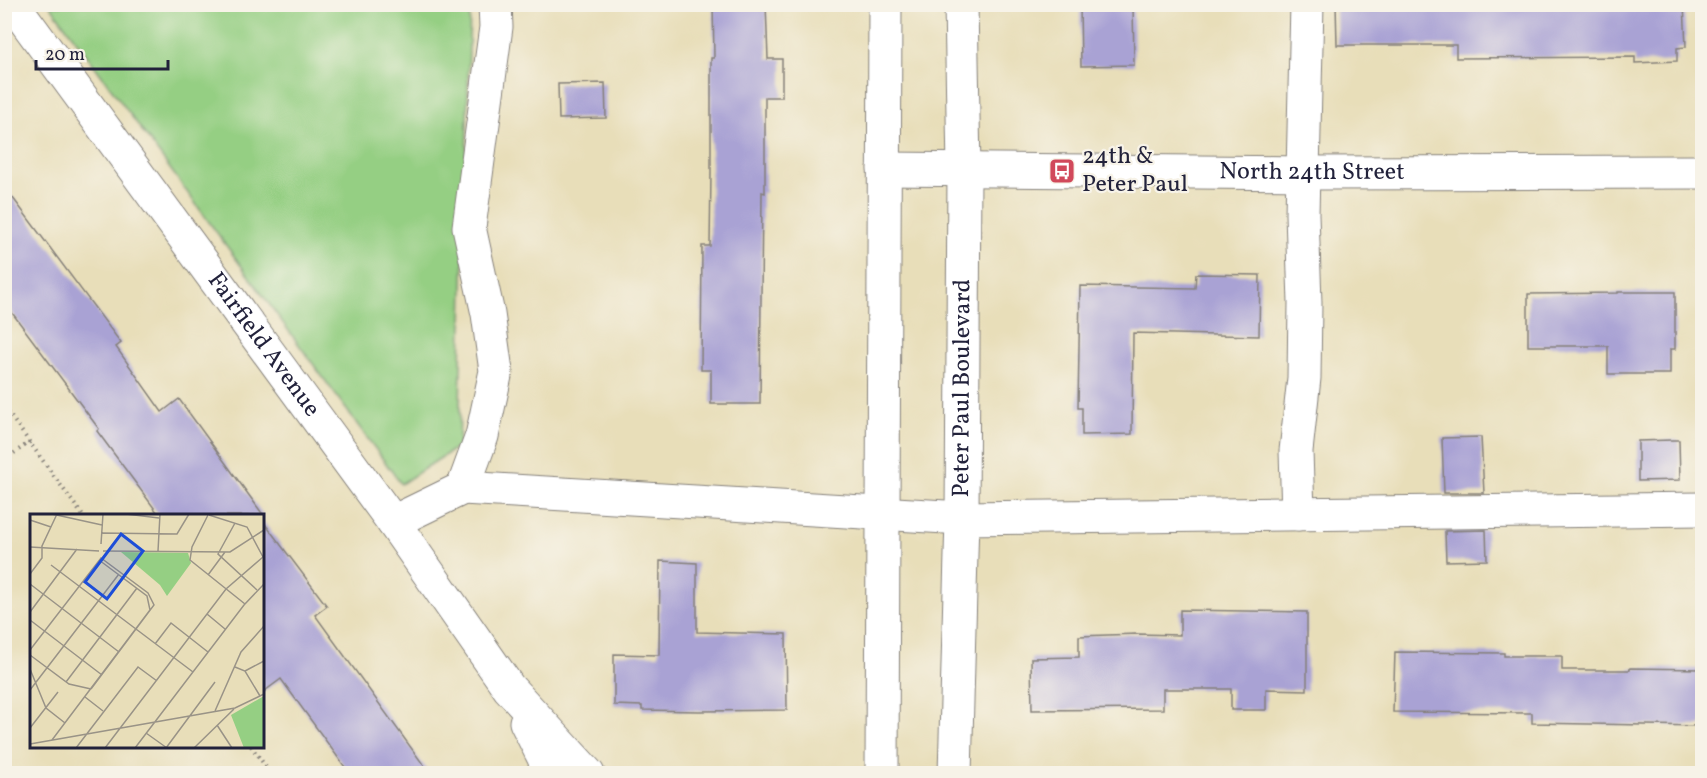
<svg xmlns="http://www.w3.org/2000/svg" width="1707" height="778" font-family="Vollkorn,serif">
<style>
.green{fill:#95cf83;stroke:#5c785f;stroke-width:1.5}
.building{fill:#a9a2d4}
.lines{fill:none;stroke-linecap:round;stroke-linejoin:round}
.minor-casing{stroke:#85807a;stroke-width:35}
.major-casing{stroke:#85807a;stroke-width:35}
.path{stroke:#85807a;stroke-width:4;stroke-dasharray:1.5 4.5;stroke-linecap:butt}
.minor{stroke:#fff;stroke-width:33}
.major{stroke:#fff;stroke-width:33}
.labels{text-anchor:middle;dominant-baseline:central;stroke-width:4.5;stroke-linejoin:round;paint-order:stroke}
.poi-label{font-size:24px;fill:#22223b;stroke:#f7f3e8;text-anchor:start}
.street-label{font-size:24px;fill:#22223b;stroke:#f7f3e8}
.inset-road{fill:none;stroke:#999387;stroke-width:1.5}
.view{fill:#1d4ed8;fill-opacity:0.15;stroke:#1d4ed8;stroke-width:3}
.inset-edge{fill:none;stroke:#22223b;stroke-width:3}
</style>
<rect width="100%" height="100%" fill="#f7f3e8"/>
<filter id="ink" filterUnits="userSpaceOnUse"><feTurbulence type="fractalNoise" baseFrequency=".0167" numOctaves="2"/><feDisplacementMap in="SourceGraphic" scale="12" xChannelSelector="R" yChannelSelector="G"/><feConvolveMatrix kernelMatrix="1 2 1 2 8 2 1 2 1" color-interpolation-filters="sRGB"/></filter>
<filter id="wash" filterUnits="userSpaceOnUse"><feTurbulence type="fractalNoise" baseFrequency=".008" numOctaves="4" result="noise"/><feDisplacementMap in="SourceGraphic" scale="24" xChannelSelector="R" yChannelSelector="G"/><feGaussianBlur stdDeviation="1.35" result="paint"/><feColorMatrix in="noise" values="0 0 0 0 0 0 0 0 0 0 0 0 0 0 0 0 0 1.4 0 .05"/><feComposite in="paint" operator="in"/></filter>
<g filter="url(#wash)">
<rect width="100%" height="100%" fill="#e8deb9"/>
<path class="green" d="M50 5H470L459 446 401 484Z"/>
<g id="blocks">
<path class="building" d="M713 4H766L768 59H782V97H765V193L762 192 760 404H711V370H701L702 246H710L711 172V58H714Z
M1080 4H1133L1134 65 1081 66Z
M1336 4H1684L1686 47 1677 48V61L1635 63V57L1456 58V45H1337Z
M605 83 606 118 559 119 558 84Z
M4 186 121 343 116 347 162 412 179 399 264 516H160L97 431 99 429 4 302Z
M1196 274 1260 275 1259 336 1133 333 1132 434 1082 435V408H1078L1080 286 1195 288Z
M1618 292H1675V349H1670V374H1608V346H1528V294L1618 293Z
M1481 437 1484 493H1444L1442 438Z
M1672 440H1679L1680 480 1638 481V441Z
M262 520 327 606 315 615 430 774H350L281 679 262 693Z
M1486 530 1487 560 1446 561 1445 531Z
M660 561 697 563V632L786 634 787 710 699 711 642 710V706L614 705V654L659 655Z
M1180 610 1307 612V690L1266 689V710H1231V689H1163V709L1032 710 1031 658 1079 657V636L1137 634 1180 635Z
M1395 652 1504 653V656H1562V670H1630V668L1702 669V726L1532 723V713L1393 712Z"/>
</g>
</g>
<g filter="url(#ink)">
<use href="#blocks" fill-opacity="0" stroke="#85807a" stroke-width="1.5"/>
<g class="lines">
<defs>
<g id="minor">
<path id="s1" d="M884 169 1304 173 1702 172"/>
<path d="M463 488 962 518 1702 509"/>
<path d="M1298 514 1296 451 1304 378 1305 303 1302 214 1307 4"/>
<path d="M393 522 463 488 482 436 496 371 488 314 469 227 496 27 495 4"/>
<path d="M882 774 885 4"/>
<path id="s2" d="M955 774 962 518 964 170 961 4"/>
</g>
<g id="major">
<path id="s3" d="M13 4 393 522 509 688 588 774"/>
<path d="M526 722 552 774"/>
</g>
</defs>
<use href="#minor" class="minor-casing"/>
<use href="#major" class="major-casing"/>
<path class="path" d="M4 407 83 516
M4 460 30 442
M251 746 271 774"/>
<use href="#minor" class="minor"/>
<use href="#major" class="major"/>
</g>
</g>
<defs>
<symbol id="bus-square" viewBox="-11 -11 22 22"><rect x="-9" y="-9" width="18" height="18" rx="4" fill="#d1495b" stroke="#f7f3e8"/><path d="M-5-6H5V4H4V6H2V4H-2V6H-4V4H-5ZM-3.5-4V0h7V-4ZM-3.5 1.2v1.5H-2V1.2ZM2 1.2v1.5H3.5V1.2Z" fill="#fff"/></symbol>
</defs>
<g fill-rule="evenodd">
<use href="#bus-square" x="1047" y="156" width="30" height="30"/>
</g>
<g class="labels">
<g class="poi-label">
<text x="1082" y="157">24th &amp;<tspan x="1082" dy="28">Peter Paul</tspan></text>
</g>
<g class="street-label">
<text stroke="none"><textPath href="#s1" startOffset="428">North 24th Street</textPath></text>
<text stroke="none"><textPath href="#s3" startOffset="423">Fairfield Avenue</textPath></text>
<text stroke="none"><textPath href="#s2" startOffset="386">Peter Paul Boulevard</textPath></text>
</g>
</g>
<g transform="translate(30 514)">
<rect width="234" height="234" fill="#e8deb9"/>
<path d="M91 38 158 39 161 49 137 82 130 71ZM234 182V234H214L201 201Z" fill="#95cf83"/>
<path class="inset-road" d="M22 0 72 11M96 0 129 4M178 1 162 33 160 46 215 90M179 1 217 13 233 43M0 6 21 13M205 9 188 40 227 76M71 19 147 20 159 0M71 30 73 0M0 33 69 37M73 37 200 38 234 16M128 37 130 0M21 51 163 158M0 60 12 44V32L27 0M178 61 195 38M0 70 89 138M0 98 47 35M177 100 195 115M0 106 72 161M125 130 141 109 178 138M0 136 71 44 118 79 124 91 61 175M0 141 39 170 61 175M205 153 215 157 230 182M0 155 16 194 35 209M215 157 234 147M36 168 107 74M0 176 89 60M55 183 73 197M185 197 211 138 234 112M187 211 202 234M0 214 28 178M116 219 137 234M22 226 120 96 117 82 69 46M0 230 205 194 234 180M46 234 108 153 127 167M75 234 196 75 233 43M105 234 214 91 234 70M136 234 185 168M164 234 204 195"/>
<path class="view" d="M91 20 113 37 77 85 55 68Z"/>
<rect width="234" height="234" class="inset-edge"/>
</g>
<rect width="1707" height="778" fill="none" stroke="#f7f3e8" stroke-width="24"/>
<path d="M36 60v9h132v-9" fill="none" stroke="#22223b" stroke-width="3"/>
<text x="45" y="60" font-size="18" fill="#22223b" stroke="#f7f3e8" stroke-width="4.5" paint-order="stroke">20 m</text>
</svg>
